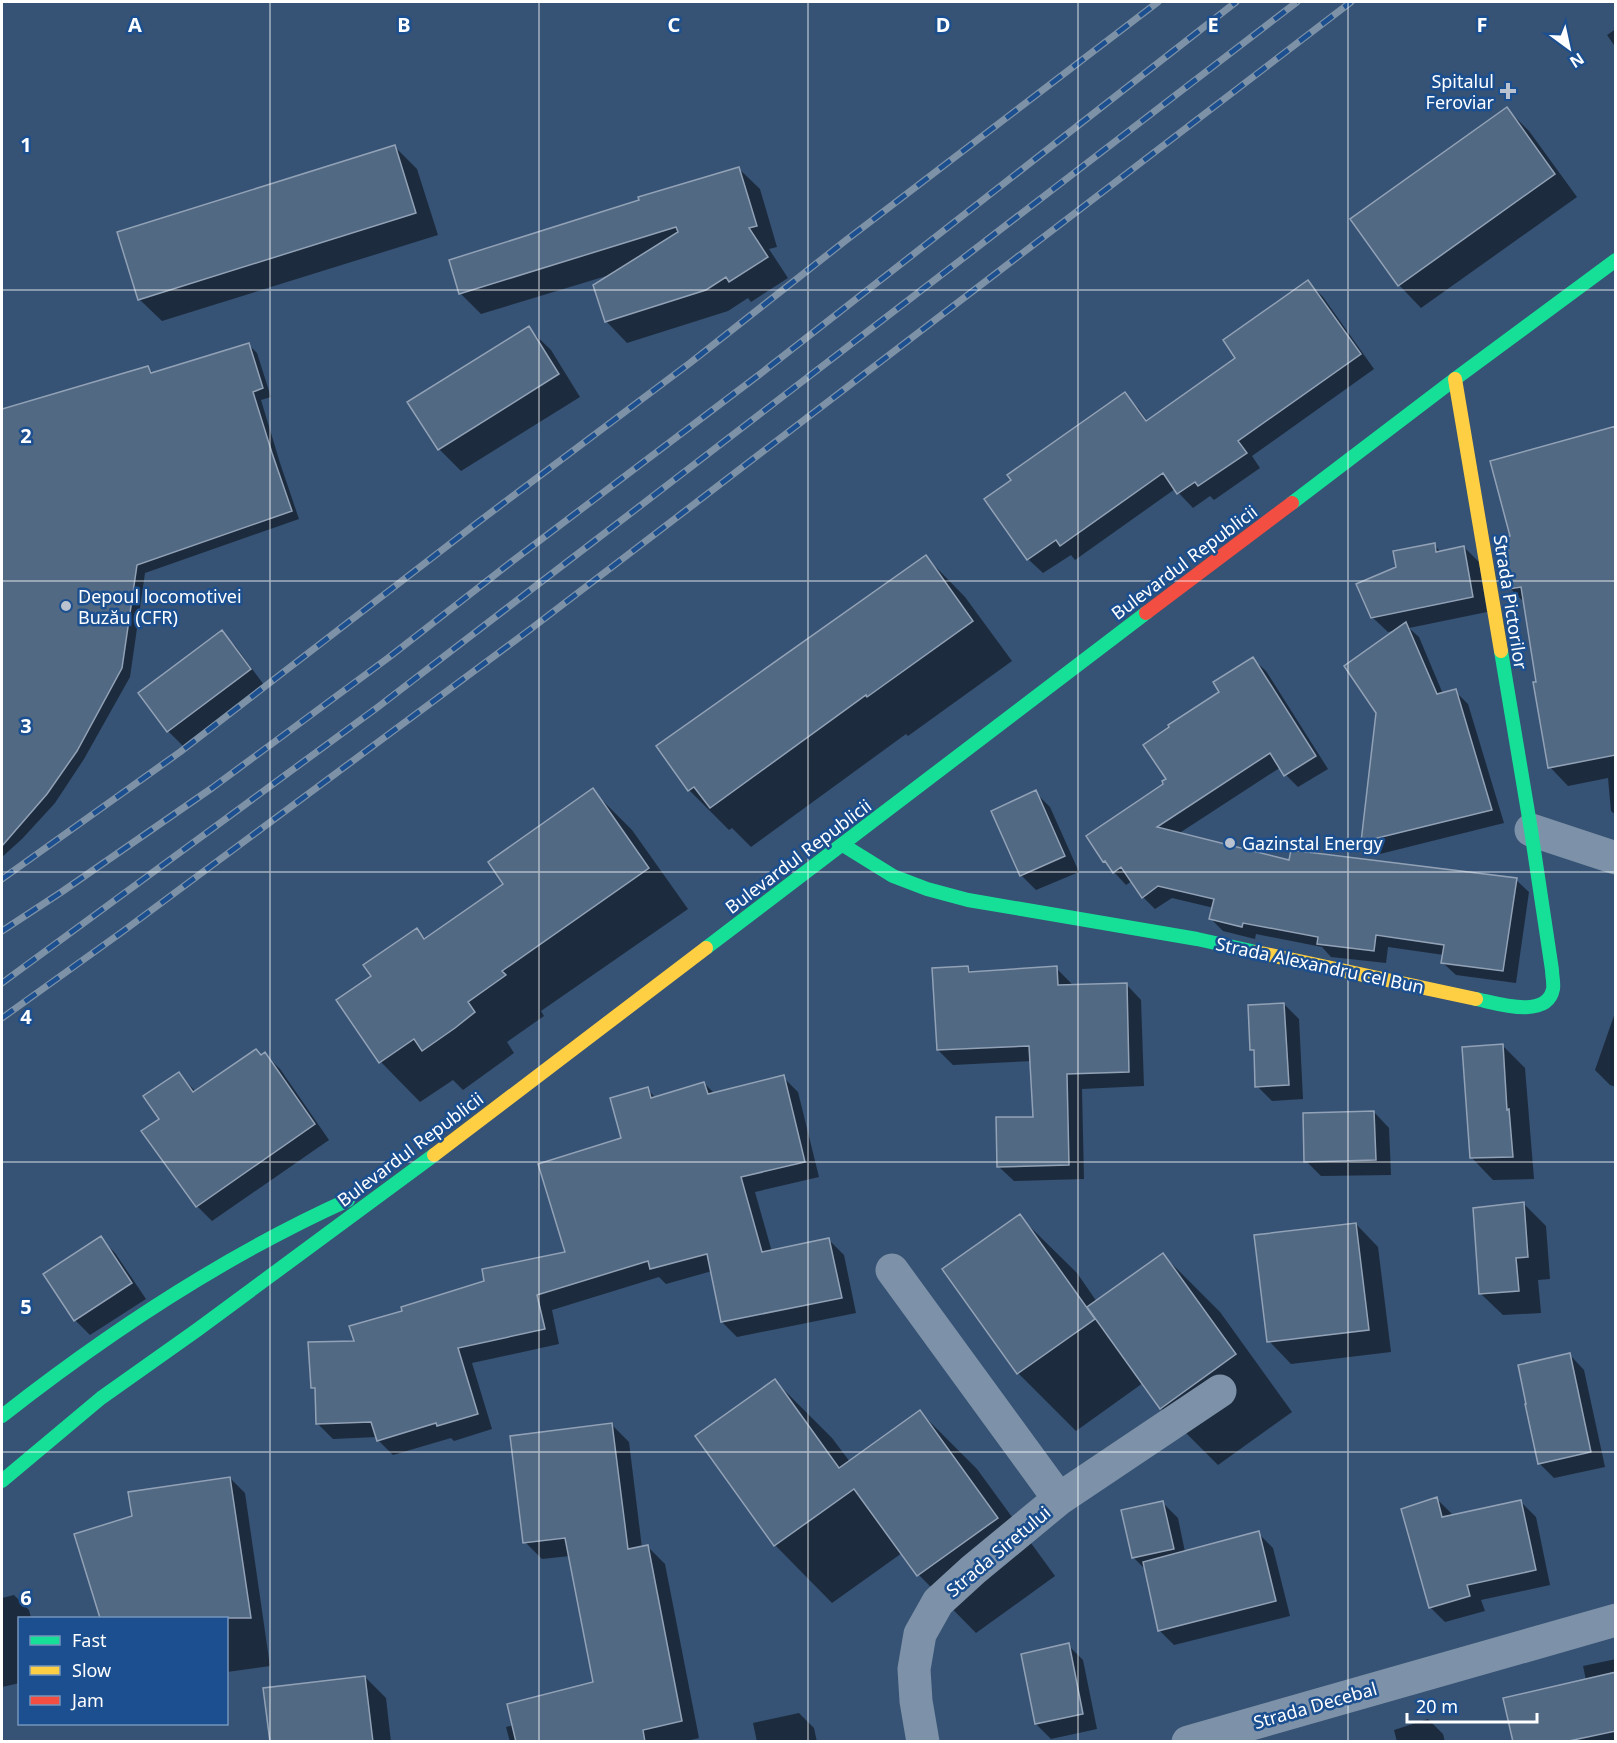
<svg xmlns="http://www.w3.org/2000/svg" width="1617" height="1743" font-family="'Noto Sans',sans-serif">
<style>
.shadow{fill:#0007}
.building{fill:#526984;stroke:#92a2b6;stroke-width:1.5}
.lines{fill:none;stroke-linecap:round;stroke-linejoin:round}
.street{stroke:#7d92a8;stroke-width:33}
.fast{stroke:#16e098;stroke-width:14}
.slow{stroke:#ffcf43;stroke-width:14}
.jam{stroke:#f24e42;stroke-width:14}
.rail-casing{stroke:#7e92a7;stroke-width:7}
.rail{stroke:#1b4f8f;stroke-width:4.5;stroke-dasharray:14;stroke-linecap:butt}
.grid{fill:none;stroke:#fff;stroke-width:1.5;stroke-opacity:0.55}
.poi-dot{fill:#b9c2ce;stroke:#1b4f8f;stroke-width:2}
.labels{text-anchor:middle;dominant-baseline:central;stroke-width:5;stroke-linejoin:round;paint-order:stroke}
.poi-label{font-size:18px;fill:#fff;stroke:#1b4f8f;text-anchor:start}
.street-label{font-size:18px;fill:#fff;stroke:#1b4f8f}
.grid-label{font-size:20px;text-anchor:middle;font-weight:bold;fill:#fff;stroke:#1b4f8f;stroke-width:5;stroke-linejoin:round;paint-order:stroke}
</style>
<rect width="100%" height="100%" fill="#365274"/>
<path class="shadow" d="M1616 29V48L1607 35Z
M1507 109 1529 131 1577 197 1421 308 1399 285 1352 219Z
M395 147 417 169 438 235 162 321 139 299Z
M738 168 760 189 777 247 769 249 788 278 751 302 748 298 728 311 627 343 606 321 613 274 481 314 460 293Z
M1308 282 1323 297 1374 369 1252 456 1260 468 1214 500 1210 496 1193 508 1175 489 1075 560 1071 555 1043 573 1028 559 1125 394 1139 409 1148 422 1237 359Z
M528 328 551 350 580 397 461 471 439 449Z
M249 345 257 353 271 397 261 400 280 463 299 519 145 573 130 677 84 759 55 803 22 839 2 857V411L148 367 154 374Z
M1616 427V815L1611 811 1608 778 1568 786 1550 767 1525 603 1511 589 1512 537Z
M1434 545 1441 552 1464 547 1479 562 1487 612 1409 628 1419 637 1443 694 1455 691 1468 704 1504 823 1376 855 1363 842 1377 713 1397 630 1388 632 1372 617 1398 568Z
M926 557 965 597 1012 661 908 736 906 734 751 847 732 828 729 830 689 790Z
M222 632 236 647 264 685 183 746 168 731Z
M1253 659 1266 671 1328 769 1298 787 1286 775 1281 767 1178 834 1290 862 1516 880 1529 892 1516 983 1456 975 1443 963 1444 955 1388 947 1386 963 1331 957 1322 947 1256 934 1255 939 1223 931 1211 919 1214 908 1172 898 1155 909 1143 897 1132 881 1126 885 1104 861 1165 784 1221 692Z
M592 790 632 830 688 909 541 1011 544 1016 507 1042 514 1053 463 1090 453 1080 420 1102 381 1062 338 1001 373 976 417 930 426 939 505 884Z
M1035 792 1050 807 1079 872 1036 890 1021 875Z
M968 968 974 974 1056 968 1071 983 1072 986 1126 984 1141 1000 1144 1086 1082 1089 1084 1179 1014 1181 998 1166 1035 1118 1032 1061 953 1065 938 1050Z
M1284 1004 1299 1019 1303 1099 1272 1101 1257 1086 1255 1053 1252 1050Z
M1616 1010V1087L1610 1085 1595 1070Z
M1502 1045 1525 1068 1534 1179 1493 1180 1471 1157Z
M265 1054 280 1069 329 1140 212 1221 197 1206 161 1119 179 1074 196 1092Z
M783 1077 798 1092 819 1177 755 1192 772 1252 829 1240 844 1255 856 1313 737 1337 722 1322 712 1271 666 1284 659 1277 552 1310 559 1344 472 1363 492 1429 454 1441 451 1438 393 1455 378 1440 377 1437 333 1439 318 1424 316 1391 313 1388 355 1342 404 1312 567 1253 647 1089 656 1098 704 1083 715 1094Z
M1374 1112 1389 1128 1391 1175 1321 1176 1306 1161Z
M1524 1204 1546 1226 1550 1279 1538 1280 1541 1313 1503 1315 1480 1293Z
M1019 1216 1077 1273 1097 1302 1163 1255 1220 1312 1292 1412 1218 1465 1161 1408 1143 1383 1076 1431 1018 1373 944 1270Z
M1356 1224 1378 1247 1391 1352 1291 1364 1269 1341Z
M100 1238 115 1253 146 1299 90 1335 75 1320Z
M1614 1289H1616V1338L1614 1337Z
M1569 1354 1584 1370 1605 1467 1554 1478 1539 1463Z
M775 1381 832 1438 850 1462 920 1412 977 1469 1055 1576 976 1633 919 1575 902 1553 832 1603 775 1545Z
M612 1425 629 1442 642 1548 648 1547 665 1564 699 1738 682 1742H510L506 1727 514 1725 595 1683 570 1556 542 1559 525 1542Z
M230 1478 245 1493 270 1666 227 1672 226 1618H102L76 1535 134 1517Z
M1436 1498 1451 1513 1452 1516 1521 1502 1536 1517 1550 1585 1481 1600 1485 1611 1445 1622 1430 1607Z
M1163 1503 1178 1518 1185 1552 1258 1533 1273 1548 1290 1616 1174 1645 1159 1630 1146 1570 1133 1557Z
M14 1595 29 1610 31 1618H20V1683L2 1687V1598Z
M1068 1645 1083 1660 1097 1729 1051 1739 1036 1724Z
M1616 1659V1742H1515L1586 1680 1583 1666Z
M365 1677 386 1698 391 1742H271Z
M799 1713 814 1728 817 1742H757L753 1723Z
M1428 1719 1443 1734 1445 1742H1397L1394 1730Z"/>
<path class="building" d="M1507 107 1555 174 1398 286 1350 219Z
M395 145 416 213 138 300 117 232Z
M739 167 757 226 749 228 768 257 729 282 726 277 706 290 605 322 593 285 678 232 676 227 459 294 449 260 639 200 638 197Z
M1308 280 1361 354 1238 441 1247 453 1198 486 1195 482 1177 494 1163 473 1060 546 1056 540 1027 560 984 499 1011 480 1007 475 1125 392 1146 421 1235 358 1223 340Z
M529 326 559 374 438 450 407 402Z
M249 343 263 388 253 392 272 453 292 511 137 565 122 668 77 751 47 794 2 846V409L148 366 151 373Z
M1616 426V755L1548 768 1533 682H1536L1521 587 1509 589 1501 538 1510 536 1490 461Z
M1435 543 1436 552 1464 546 1473 597 1371 618 1356 584 1396 567 1393 551Z
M926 555 973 621 867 697 866 695 710 808 694 787 688 791 656 746Z
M1406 622 1437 694 1456 689 1492 810 1361 842 1376 713 1344 666Z
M222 630 251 669 167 732 138 693Z
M1253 657 1316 756 1284 776 1270 753 1157 827 1289 860 1291 850 1517 878 1503 971 1441 963 1444 945 1376 935 1374 951 1317 944 1318 937 1243 923 1242 927 1209 919 1214 899 1158 886 1142 898 1121 867 1113 873 1105 861 1103 862 1086 836 1163 784 1162 781 1166 779 1143 745 1169 727 1168 725 1219 692 1213 682Z
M593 788 649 868 502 971 506 975 468 1002 475 1012 455 1028 422 1051 414 1039 379 1063 336 1000 371 976 363 965 417 928 424 939 503 884 488 862Z
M1036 790 1065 856 1020 876 991 811Z
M968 966 969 972 1057 966 1058 985 1127 983 1129 1072 1067 1074 1069 1165 997 1167 996 1117H1033L1029 1046 937 1050 932 968Z
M1284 1003 1289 1085 1255 1087 1254 1050H1250L1248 1005Z
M1503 1044 1507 1110 1509 1109 1513 1157 1470 1158 1462 1047Z
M256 1049 261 1055 265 1052 315 1124 196 1207 141 1131 159 1119 143 1096 179 1072 193 1092Z
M784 1075 805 1162 741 1177 762 1252 829 1238 842 1298 721 1322 707 1254 650 1269 648 1261 537 1295 545 1329 458 1348 478 1414 437 1426 436 1423 377 1441 371 1422 316 1424 315 1388H311L308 1342 354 1341 349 1326 402 1311 401 1307 484 1281 482 1269 565 1252 538 1164 621 1138 610 1098 648 1087 651 1098 704 1082 708 1094Z
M1374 1111 1376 1160 1304 1162 1303 1113Z
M1524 1202 1528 1257 1516 1258 1519 1291 1479 1294 1473 1208Z
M1020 1214 1095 1319 1017 1374 942 1269Z
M1356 1223 1369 1330 1267 1342 1254 1235Z
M101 1236 132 1283 74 1321 43 1274Z
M1163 1253 1236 1354 1160 1409 1087 1307Z
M1570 1353 1591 1452 1538 1464 1525 1404H1526L1518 1365Z
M775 1379 839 1468 920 1410 998 1518 917 1576 854 1489 774 1546 695 1436Z
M612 1423 628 1549 648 1545 682 1721 643 1730 645 1742H516L507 1704 593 1682 565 1538 523 1543 510 1436Z
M230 1477 251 1618H100L74 1534 132 1516 128 1492Z
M1437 1497 1442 1517 1521 1500 1536 1570 1467 1585 1470 1596 1429 1608 1401 1509Z
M1163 1501 1174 1549 1132 1558 1121 1510Z
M1259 1531 1276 1601 1158 1631 1143 1562Z
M1069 1643 1083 1714 1035 1724 1021 1654Z
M1616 1672V1731L1564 1742H1513L1503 1698Z
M365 1676 373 1742H270L263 1688Z"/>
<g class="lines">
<path class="street" d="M1531 830 1616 858
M892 1270 1059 1499
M923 1742 916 1701 914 1669 920 1634 938 1602 973 1570 1059 1499 1220 1391
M1188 1742 1616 1620"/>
<path class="fast" d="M1292 503 1455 379 1616 260
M843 845 893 876 927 889 968 900 1197 939 1256 952
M706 948 1146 613
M1476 999C1496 1003 1547 1020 1553 989 1554 983 1552 976 1552 970L1531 830 1501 651
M2 1416C109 1332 224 1256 348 1200
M2 1481 101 1398 197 1330 434 1155"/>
<path class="slow" d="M1455 379 1501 651
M1256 952 1476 999
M434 1155 706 948"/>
<path class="jam" d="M1146 613 1292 503"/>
<defs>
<path id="rail" d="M2 879 180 752 477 523 690 363 845 241 1158 2
M2 931 63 891 212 788 388 658 510 563 764 371 1236 2
M2 983 378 707 1297 2
M2 1018 122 932 532 628 1351 2"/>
</defs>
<use href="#rail" class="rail-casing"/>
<use href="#rail" class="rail"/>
</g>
<path class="grid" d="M270 2V1742M539 2V1742M808 2V1742M1078 2V1742M1348 2V1742M2 290H1616M2 581H1616M2 872H1616M2 1162H1616M2 1452H1616"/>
<g class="poi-dot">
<path d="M1505 82h6v6h6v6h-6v6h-6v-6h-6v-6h6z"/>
<circle cx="66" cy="606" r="6"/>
<circle cx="1230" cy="843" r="6"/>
</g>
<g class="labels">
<g class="poi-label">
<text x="1494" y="81" text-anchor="end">Spitalul<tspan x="1494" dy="21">Feroviar</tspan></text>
<text x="78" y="596">Depoul locomotivei<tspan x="78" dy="21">Buzău (CFR)</tspan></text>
<text x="1242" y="843">Gazinstal Energy</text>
</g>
<g class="street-label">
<text transform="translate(1184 562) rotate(-37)">Bulevardul Republicii</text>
<text transform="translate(1511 602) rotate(81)">Strada Pictorilor</text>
<text transform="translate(798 856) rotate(-37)">Bulevardul Republicii</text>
<text transform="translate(1320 965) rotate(12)">Strada Alexandru cel Bun</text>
<text transform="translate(410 1149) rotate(-37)">Bulevardul Republicii</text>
<text transform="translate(998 1551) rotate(-40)">Strada Siretului</text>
<text transform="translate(1315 1705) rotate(-16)">Strada Decebal</text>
</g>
</g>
<g class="grid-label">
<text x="135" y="32">A</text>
<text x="404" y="32">B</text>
<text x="674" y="32">C</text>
<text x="943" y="32">D</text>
<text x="1213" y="32">E</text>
<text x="1482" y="32">F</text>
<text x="26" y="152">1</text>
<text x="26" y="443">2</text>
<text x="26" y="733">3</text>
<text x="26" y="1024">4</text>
<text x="26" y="1314">5</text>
<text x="26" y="1605">6</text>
</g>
<rect width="1617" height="1743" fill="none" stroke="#ffffff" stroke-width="6"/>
<rect x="18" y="1617" width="210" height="108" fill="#1b4f8f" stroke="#7695bc" stroke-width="1.5"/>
<rect x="30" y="1636" width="30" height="9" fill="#16e098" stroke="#7695bc" stroke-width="1.5"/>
<text x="72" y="1647" font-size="18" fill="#ffffff">Fast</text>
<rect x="30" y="1666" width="30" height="9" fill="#ffcf43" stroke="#7695bc" stroke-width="1.5"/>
<text x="72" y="1677" font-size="18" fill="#ffffff">Slow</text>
<rect x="30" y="1696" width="30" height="9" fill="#f24e42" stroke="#7695bc" stroke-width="1.5"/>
<text x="72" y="1707" font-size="18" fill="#ffffff">Jam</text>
<g transform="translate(1569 48) rotate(147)" stroke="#1b4f8f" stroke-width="4.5" paint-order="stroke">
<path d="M0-4.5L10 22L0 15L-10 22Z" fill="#ffffff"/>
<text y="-9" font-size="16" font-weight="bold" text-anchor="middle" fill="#ffffff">N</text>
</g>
<path d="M1407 1713v9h130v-9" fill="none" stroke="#ffffff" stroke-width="3"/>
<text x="1416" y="1713" font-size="18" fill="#ffffff" stroke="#1b4f8f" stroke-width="4.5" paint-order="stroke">20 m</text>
</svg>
